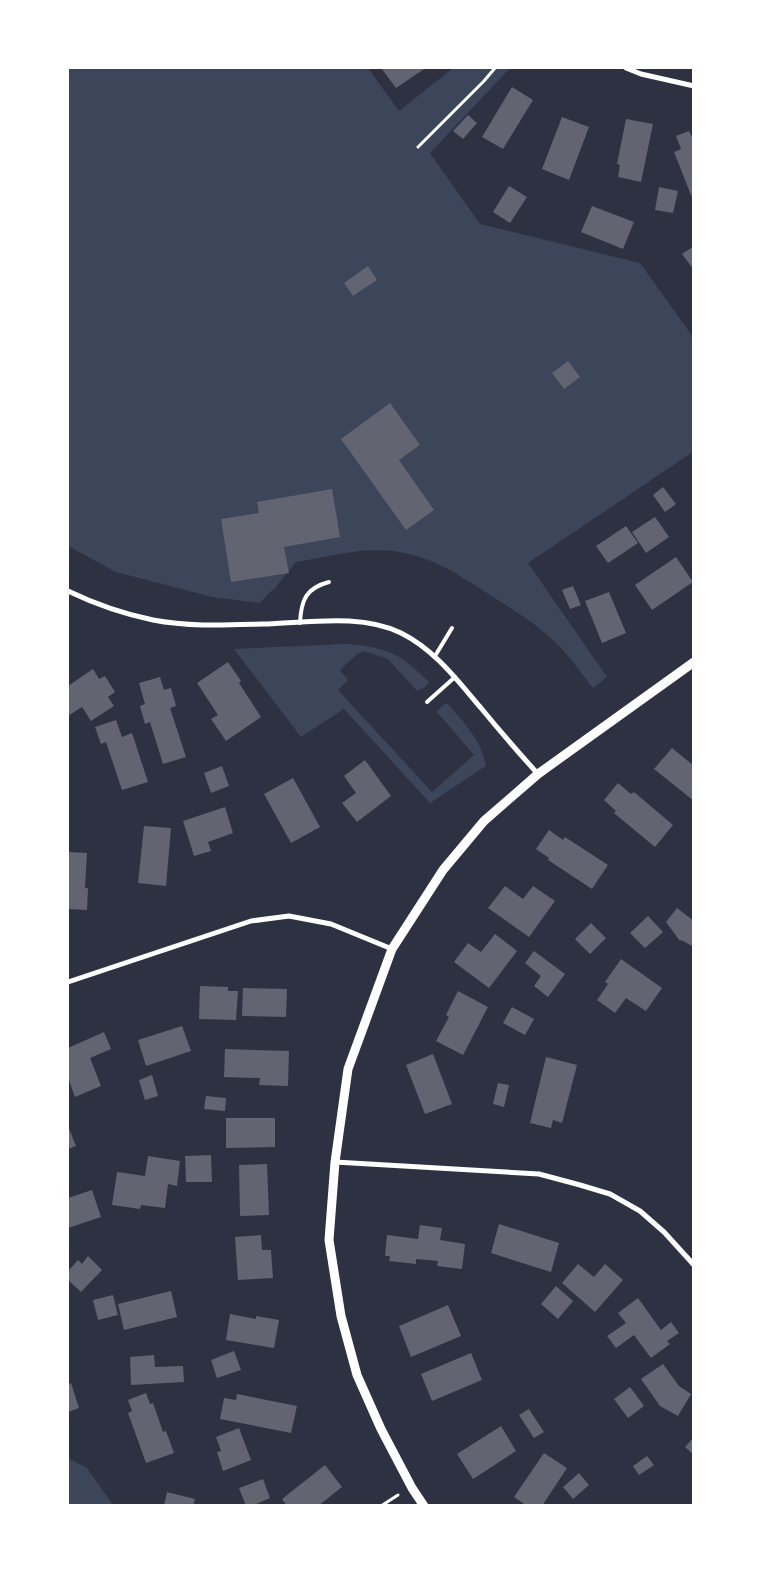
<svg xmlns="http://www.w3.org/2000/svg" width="761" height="1573" font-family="Inter,sans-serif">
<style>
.green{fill:#3c4559}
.building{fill:#626471}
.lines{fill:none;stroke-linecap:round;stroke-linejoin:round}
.path{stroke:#fff;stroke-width:3}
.service{stroke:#fff;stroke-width:4}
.minor{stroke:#fff;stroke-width:5}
.tertiary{stroke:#fff;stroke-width:9}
</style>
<rect width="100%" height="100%" fill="#2d3142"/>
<path class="green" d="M68 68H368L399 111 453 68H510L430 153 480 224 640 263 693 337V452L528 563 607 677 593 688C581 673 571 658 557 644 538 625 515 611 493 597 456 573 425 551 379 550 351 550 323 558 296 562L275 588 268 594 260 603 212 597 116 572 68 546Z
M344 644C362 644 390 649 405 661 414 667 421 675 429 682L425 687 417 691 388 659 364 651 356 655 340 670 348 680 338 690 432 792 474 755 437 712 442 706 447 703C464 723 481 739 486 766L430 803 344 709 301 737 234 649Z
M68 1458 87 1468 113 1505H68Z"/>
<path class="building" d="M381 68H423L424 69 396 88Z
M512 87 533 100 503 149 482 137Z
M468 115 477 123 463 139 453 131Z
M562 117 589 127 569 180 542 169Z
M626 119 653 124 641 182 618 177 620 165 617 164Z
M689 131 694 141 693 200 674 152 681 149 676 136Z
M509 186 527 197 510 223 493 212Z
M659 187 678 191 673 213 655 210Z
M592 206 634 222 623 249 581 232Z
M694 246V270L682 254Z
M368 266 377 280 353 296 344 283Z
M568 361 580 377 564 389 552 373Z
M390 403 420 445 399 460 434 510 406 530 341 439Z
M663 487 676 504 665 512 653 495Z
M332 489 340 537 284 547 289 573 231 582 221 519 259 513 257 502Z
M655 517 669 537 646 553 632 532Z
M626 526 638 543 608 563 596 546Z
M676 557 693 582 652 610 635 585Z
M573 586 581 605 570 609 562 590Z
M609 592 626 633 602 643 585 601Z
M228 662 241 681 239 683 261 717 226 741 211 719 218 715 197 683Z
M93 669 99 679 105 676 115 692 108 697 114 706 91 721 82 707 68 716V686Z
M160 677 164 690 171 688 176 706 170 708 186 757 163 764 150 722 145 724 140 706 145 704 139 683Z
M116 720 122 737 132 733 148 782 122 790 106 742 101 744 95 727Z
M672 748 694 766V801L654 769Z
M365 760 391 796 357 822 342 803 356 793 344 776Z
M222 766 229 786 211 793 204 773Z
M293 778 320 827 291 843 264 794Z
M618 783 631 794 634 792 673 825 655 847 614 813 616 811 604 800Z
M225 807 233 833 208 842 211 851 194 856 183 821Z
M144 826 171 828 166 886 138 883Z
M549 830 563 840 565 837 608 865 592 889 548 860 549 858 536 849Z
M68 852 87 853 85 888H88L87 910 68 909Z
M505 886 523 899 533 886 555 901 529 937 488 908Z
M677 908 694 921V947L681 940 680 941 666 922Z
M648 916 663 932 645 948 630 933Z
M591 923 606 938 590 954 575 939Z
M495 934 517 951 489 988 454 962 468 943 481 952Z
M534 951 565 974 548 997 534 986 541 976 525 963Z
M621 959 662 988 646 1011 626 998 615 1013 597 1000 608 984 605 982Z
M200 986 228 987V991H238L236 1020 199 1019Z
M243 988 287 989 286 1017 242 1016Z
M458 991 488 1007 463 1055 436 1041 449 1017 446 1015Z
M512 1007 534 1019 525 1035 503 1023Z
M182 1026 191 1051 146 1066 138 1040Z
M104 1032 111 1049 90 1058 101 1086 75 1097 68 1078V1048Z
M225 1049 289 1051 288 1086 259 1085 260 1078 224 1077Z
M433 1054 452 1104 425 1114 406 1065Z
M546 1057 577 1065 562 1123 553 1120 551 1128 530 1123Z
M152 1075 158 1096 145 1100 139 1080Z
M498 1083 509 1085 504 1107 493 1104Z
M206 1096 226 1098 225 1111 204 1109Z
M226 1118H275V1147L226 1148Z
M68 1126 76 1146 68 1149Z
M211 1155 212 1182H186L185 1156Z
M148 1156 180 1161 177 1186 168 1184 165 1208 141 1205 140 1209 112 1205 117 1172 145 1176Z
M267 1164 269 1215 240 1216 239 1165Z
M92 1190 101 1217 68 1228V1198Z
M499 1224 559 1243 551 1272 491 1253Z
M420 1225 442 1228 440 1240 465 1244 462 1269 437 1266 438 1261 416 1259V1264L389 1261 390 1256H385L387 1235 418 1239Z
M261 1235 262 1250H271L273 1278 238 1280 235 1237Z
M88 1256 102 1270 81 1292 68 1280V1271L78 1260 82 1264Z
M578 1264 594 1277 605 1264 623 1280 595 1312 562 1283Z
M556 1286 573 1301 558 1319 541 1304Z
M171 1291 177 1317 124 1330 118 1304Z
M113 1295 118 1315 98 1320 93 1300Z
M638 1298 661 1330 671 1322 679 1333 667 1341 670 1344 651 1358 634 1335 616 1348 607 1336 626 1323 618 1313Z
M448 1305 461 1336 411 1357 399 1326Z
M230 1314 256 1319V1316L279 1320 274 1348 226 1340Z
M234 1351 241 1370 217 1378 211 1360Z
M471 1353 482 1380 432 1401 421 1374Z
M154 1355 155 1367 183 1366 184 1382 131 1385 130 1357Z
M663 1364 679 1386 691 1394 678 1416 660 1406 641 1379Z
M71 1383 79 1408 68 1412V1384Z
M630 1387 644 1406 628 1418 614 1399Z
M146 1393 150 1404 153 1403 163 1432 166 1431 174 1453 146 1463 128 1413 132 1411 128 1400Z
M237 1394 297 1406 291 1433 220 1419 224 1398 236 1400Z
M529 1409 544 1432 534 1438 519 1415Z
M501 1426 516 1451 473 1479 457 1454Z
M239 1428 251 1460 223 1471 217 1452 221 1451 216 1437Z
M694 1437V1455L685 1447Z
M544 1453 567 1468 542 1506H527L514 1497Z
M647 1456 654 1465 639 1475 633 1466Z
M325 1465 342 1487 318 1506H287L282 1499Z
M579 1473 589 1485 573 1499 563 1487Z
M263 1479 270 1498 252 1506H246L239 1488Z
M167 1492 195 1499 193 1506H164Z"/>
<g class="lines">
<path class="path" d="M418 147 484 81 495 68
M381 1506 398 1495"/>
<path class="service" d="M300 623C301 600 306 588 329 582
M435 656 452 628
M427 702 455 677"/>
<path class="minor" d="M626 68 641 74 694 86
M68 591C95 604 124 614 153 620 189 627 227 625 263 624 306 623 361 613 401 633 435 650 457 680 481 708 499 730 518 752 538 774
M68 982 251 921 289 916 331 924 392 949
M335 1162 539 1174 580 1185 610 1194 640 1211 664 1232 694 1265"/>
<path class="tertiary" d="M424 1506 412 1488 381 1429 357 1375 341 1316 329 1240 335 1162 348 1069 392 949 443 870 484 821 538 774 694 662"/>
</g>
<rect width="761" height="1573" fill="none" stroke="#ffffff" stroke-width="138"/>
</svg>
